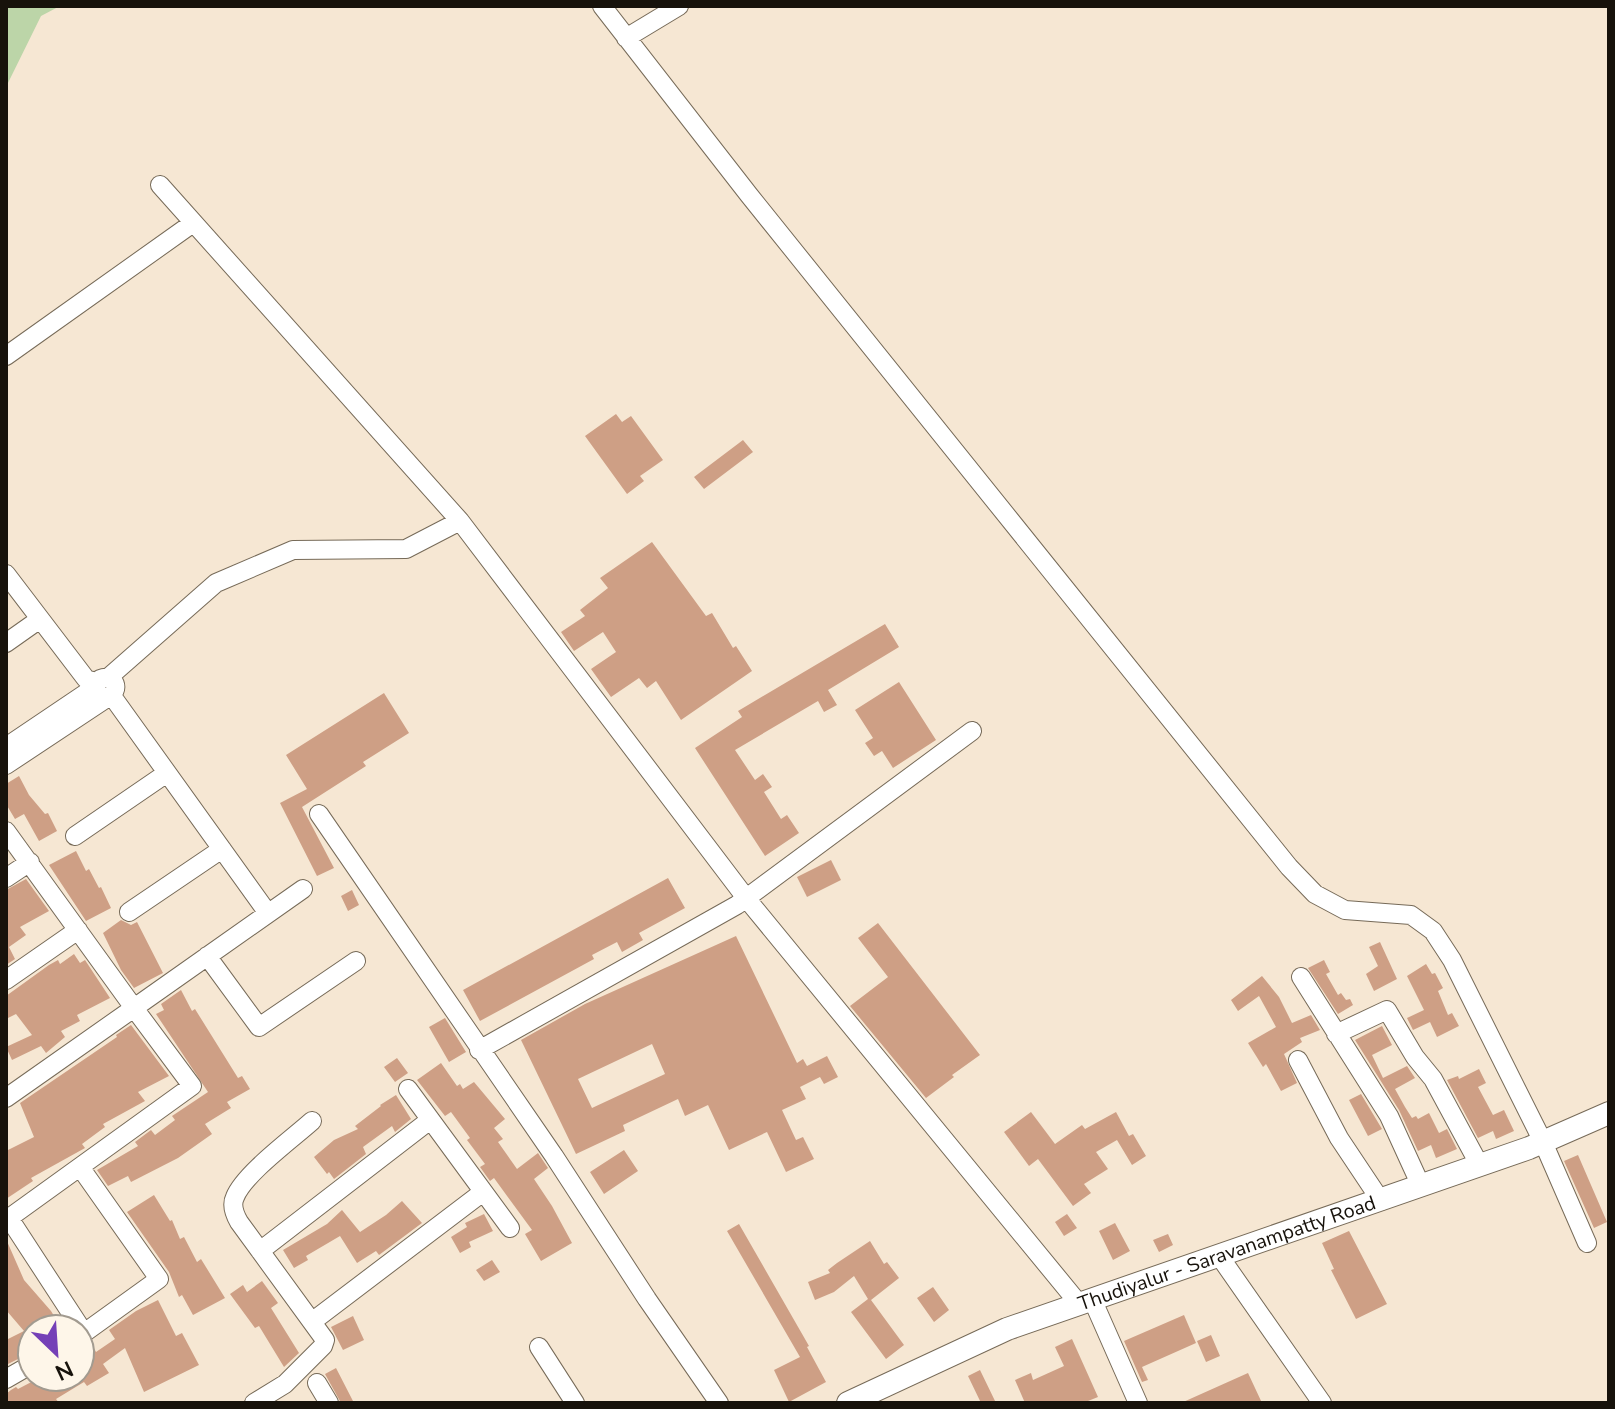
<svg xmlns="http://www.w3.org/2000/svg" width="1615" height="1409" font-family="'Nunito Sans',sans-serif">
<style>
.water{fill:#bcd5a8}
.building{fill:#ce9f85;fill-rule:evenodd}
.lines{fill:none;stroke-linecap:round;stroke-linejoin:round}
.minor-casing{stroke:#766a58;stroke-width:20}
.major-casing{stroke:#766a58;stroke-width:24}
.minor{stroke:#fff;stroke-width:18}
.major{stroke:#fff;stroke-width:22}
.labels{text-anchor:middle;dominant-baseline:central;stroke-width:6;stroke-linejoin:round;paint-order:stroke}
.street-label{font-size:20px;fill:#17120b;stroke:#fef6e9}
</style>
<rect width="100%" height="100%" fill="#f6e7d3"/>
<path class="water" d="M6 6H60L41 16 6 87Z"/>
<path class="building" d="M616 414 622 422 631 416 663 460 640 476 644 481 627 494 585 436Z
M743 440 753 452 704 489 694 477Z
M652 542 706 616 712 613 733 648 736 646 752 671 681 720 656 681 647 688 639 678 611 697 591 669 616 652 603 632 574 651 561 632 585 616 580 610 608 588 600 578Z
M885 624 899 647 828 690 837 705 824 712 818 701 735 750 755 780 763 774 772 787 764 792 781 819 787 815 799 833 765 856 695 748 742 717 738 711Z
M899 682 936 740 893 768 882 751 874 756 865 743 873 738 855 710Z
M384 693 409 733 363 762 366 766 302 807 334 868 317 876 280 803 307 789 286 755Z
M19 776 29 795 45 814 48 813 57 831 39 841 24 814 15 819 6 804V784Z
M76 851 86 871 89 869 99 888 101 887 111 908 86 921 49 865Z
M831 860 841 880 807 897 797 877Z
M668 878 685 908 639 933 643 940 622 952 617 942 592 955 594 959 480 1021 463 990Z
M26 879 49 911 20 927 26 935 9 947 15 959 6 965V890Z
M352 890 359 905 348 911 341 896Z
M121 920 131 925 137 922 163 973 134 988 121 970 103 933Z
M878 923 980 1055 952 1075 954 1077 926 1098 850 1006 888 977 858 938Z
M736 936 797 1063 803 1059 807 1066 827 1056 838 1077 824 1084 820 1077 800 1087 806 1099 782 1110 796 1140 803 1137 814 1159 786 1172 767 1132 729 1150 708 1105 685 1116 678 1099 623 1125 625 1131 576 1154 521 1040 585 1004ZM652 1044 665 1074 592 1108 578 1079Z
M1380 942 1397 979 1374 991 1366 974 1378 966 1369 947Z
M74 954 80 963 85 960 110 998 77 1015 80 1021 61 1031 65 1037 46 1053 41 1046 12 1060 6 1047 32 1035 16 1014 6 1019V996L49 965 58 960 60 964Z
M1324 960 1330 972 1326 974 1338 995 1341 993 1346 1000 1350 999 1353 1005 1338 1014 1308 968Z
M1426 964 1432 974 1435 973 1443 988 1438 991 1448 1015 1452 1013 1459 1026 1437 1037 1430 1022 1413 1030 1407 1018 1424 1010 1407 976Z
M1262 976 1279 997 1292 1023 1311 1015 1320 1030 1300 1038 1302 1042 1284 1054 1297 1083 1281 1091 1266 1064 1263 1067 1248 1043 1276 1027 1259 996 1238 1011 1231 1000Z
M181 990 192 1011 195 1009 238 1078 242 1076 250 1089 227 1102 231 1108 205 1124 212 1134 178 1158 131 1182 128 1176 108 1186 97 1170 138 1146 135 1142 151 1130 155 1135 175 1120 172 1116 208 1092 156 1014 164 1010 161 1004Z
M445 1018 466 1052 449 1062 429 1027Z
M131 1025 169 1076 138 1092 145 1101 103 1124 105 1127 82 1144 85 1148 31 1178 33 1181 6 1199V1151L34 1137 20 1103 117 1037 116 1035Z
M1382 1026 1392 1045 1372 1055 1383 1078 1407 1066 1415 1078 1395 1089 1405 1107 1412 1118 1416 1116 1418 1119 1429 1113 1439 1133 1447 1129 1457 1149 1436 1158 1431 1145 1418 1151 1399 1110 1355 1040Z
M397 1058 408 1073 395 1082 384 1067Z
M441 1063 457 1086 460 1084 463 1089 474 1082 505 1119 494 1128 503 1139 498 1142 517 1169 538 1153 548 1168 534 1179 552 1206 572 1243 541 1261 525 1234 532 1230 494 1178 490 1181 480 1167 485 1164 467 1140 470 1138 451 1112 445 1116 417 1080Z
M1479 1069 1486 1083 1478 1087 1493 1115 1504 1110 1514 1131 1496 1139 1493 1131 1478 1138 1447 1080 1458 1076 1459 1079Z
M1361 1094 1382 1129 1368 1136 1349 1100Z
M396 1095 411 1119 395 1132 392 1126 363 1147 366 1154 334 1179 329 1172 327 1174 314 1157 334 1140 358 1129 355 1126 381 1106 380 1105Z
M1031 1112 1055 1144 1082 1125 1085 1129 1116 1112 1129 1136 1133 1134 1146 1156 1132 1165 1117 1140 1096 1152 1108 1169 1084 1184 1091 1193 1073 1206 1038 1159 1029 1166 1004 1132Z
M624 1150 638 1171 604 1194 590 1172Z
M1578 1155 1607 1222 1594 1228 1564 1161Z
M154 1195 170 1221 172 1220 180 1239 184 1237 197 1262 201 1259 225 1298 193 1315 182 1295 179 1297 169 1272 127 1212Z
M402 1201 422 1223 379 1255 376 1251 357 1263 340 1236 306 1256 308 1260 294 1268 283 1250 327 1224 342 1210 360 1232 386 1215Z
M484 1214 493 1231 469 1242 471 1247 460 1253 451 1237 467 1227 465 1223Z
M1067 1214 1077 1228 1064 1236 1055 1222Z
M1115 1223 1130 1251 1113 1260 1099 1231Z
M739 1224 809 1346 807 1347 826 1382 789 1402 774 1370 800 1357 727 1231Z
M1349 1231 1387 1304 1356 1319 1331 1270 1334 1269 1322 1243Z
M1168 1234 1173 1245 1159 1252 1153 1240Z
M6 1239 24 1280 51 1311 62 1329H32V1352L6 1365V1340L24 1331 6 1310Z
M870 1241 884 1264 887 1262 899 1278 871 1300 904 1345 886 1359 851 1312 868 1299 854 1276 834 1292 815 1300 808 1282 830 1273 828 1270 837 1263Z
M492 1260 500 1272 484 1281 476 1270Z
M262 1281 278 1303 271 1308 299 1353 284 1367 259 1326 255 1328 230 1294 243 1285 247 1292Z
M933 1287 949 1310 934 1322 917 1298Z
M158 1300 176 1336 182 1333 199 1365 144 1392 125 1348 103 1364 109 1373 87 1386 84 1382 56 1399 59 1403H6V1394L11 1390 16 1387 18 1389 41 1377H80V1348L91 1343 96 1352 115 1339 109 1330 136 1311Z
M1184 1315 1196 1343 1142 1367 1148 1380 1142 1382 1124 1341Z
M353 1316 364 1340 343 1350 331 1327Z
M1211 1335 1220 1356 1206 1362 1197 1341Z
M1072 1339 1098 1397 1083 1403H1025L1015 1380 1031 1373 1033 1380 1064 1366 1055 1347Z
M336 1368 354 1403H341L325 1374Z
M980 1370 996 1403H981L968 1376Z
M1248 1373 1262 1403H1181Z"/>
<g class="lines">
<defs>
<path id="minor" d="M602 6 749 195 1289 867 1315 894 1345 910 1411 915 1433 931 1452 960 1543 1142 1587 1243
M626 38 679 6
M160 185 460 521 746 898 1080 1305
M6 356 193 223
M6 574 86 679 96 682
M6 643 40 619
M109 677 216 583 293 550 406 549 460 521
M112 696 267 912
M6 747 95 687 100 679C115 673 122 691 107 698L99 695 95 687
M6 765 107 698
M319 814 554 1156 647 1299 719 1403
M6 831 134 1008 303 889
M75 836 167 773
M6 878 30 862
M129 912 222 849
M207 956 259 1027 356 961
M1301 977 1389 1116 1421 1186
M6 980 78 930
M1336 1034 1387 1010 1415 1057 1433 1079 1480 1166
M479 1050 737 905 972 731
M1298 1060 1339 1138 1381 1201
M408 1089 510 1228
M6 1098 134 1008 192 1086 9 1218 84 1333 80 1335
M80 1167 159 1279 84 1333
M260 1251 430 1120
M1220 1257 1322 1403
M1093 1301 1138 1403
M313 1321 483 1192
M539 1347 575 1403
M6 1379 32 1364
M317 1383 329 1403
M254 1403 285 1384 323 1346 325 1340 239 1222C235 1215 231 1205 235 1197 244 1174 292 1139 312 1121"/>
<g id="major">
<path id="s1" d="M848 1403 1007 1329 1529 1148 1609 1113"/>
</g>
</defs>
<use href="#minor" class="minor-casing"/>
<use href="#major" class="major-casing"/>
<use href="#minor" class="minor"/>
<use href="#major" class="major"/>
</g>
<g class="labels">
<g class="street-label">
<text stroke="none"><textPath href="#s1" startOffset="408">Thudiyalur - Saravanampatty Road</textPath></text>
</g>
</g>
<rect width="1615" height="1409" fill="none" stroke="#17120b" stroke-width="16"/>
<g transform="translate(56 1353) rotate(155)"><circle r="38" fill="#fef6e9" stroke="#a29b90" stroke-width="2"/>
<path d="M0-6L14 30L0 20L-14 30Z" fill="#7540b7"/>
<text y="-12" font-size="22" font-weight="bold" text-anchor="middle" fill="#17120b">N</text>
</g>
</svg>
